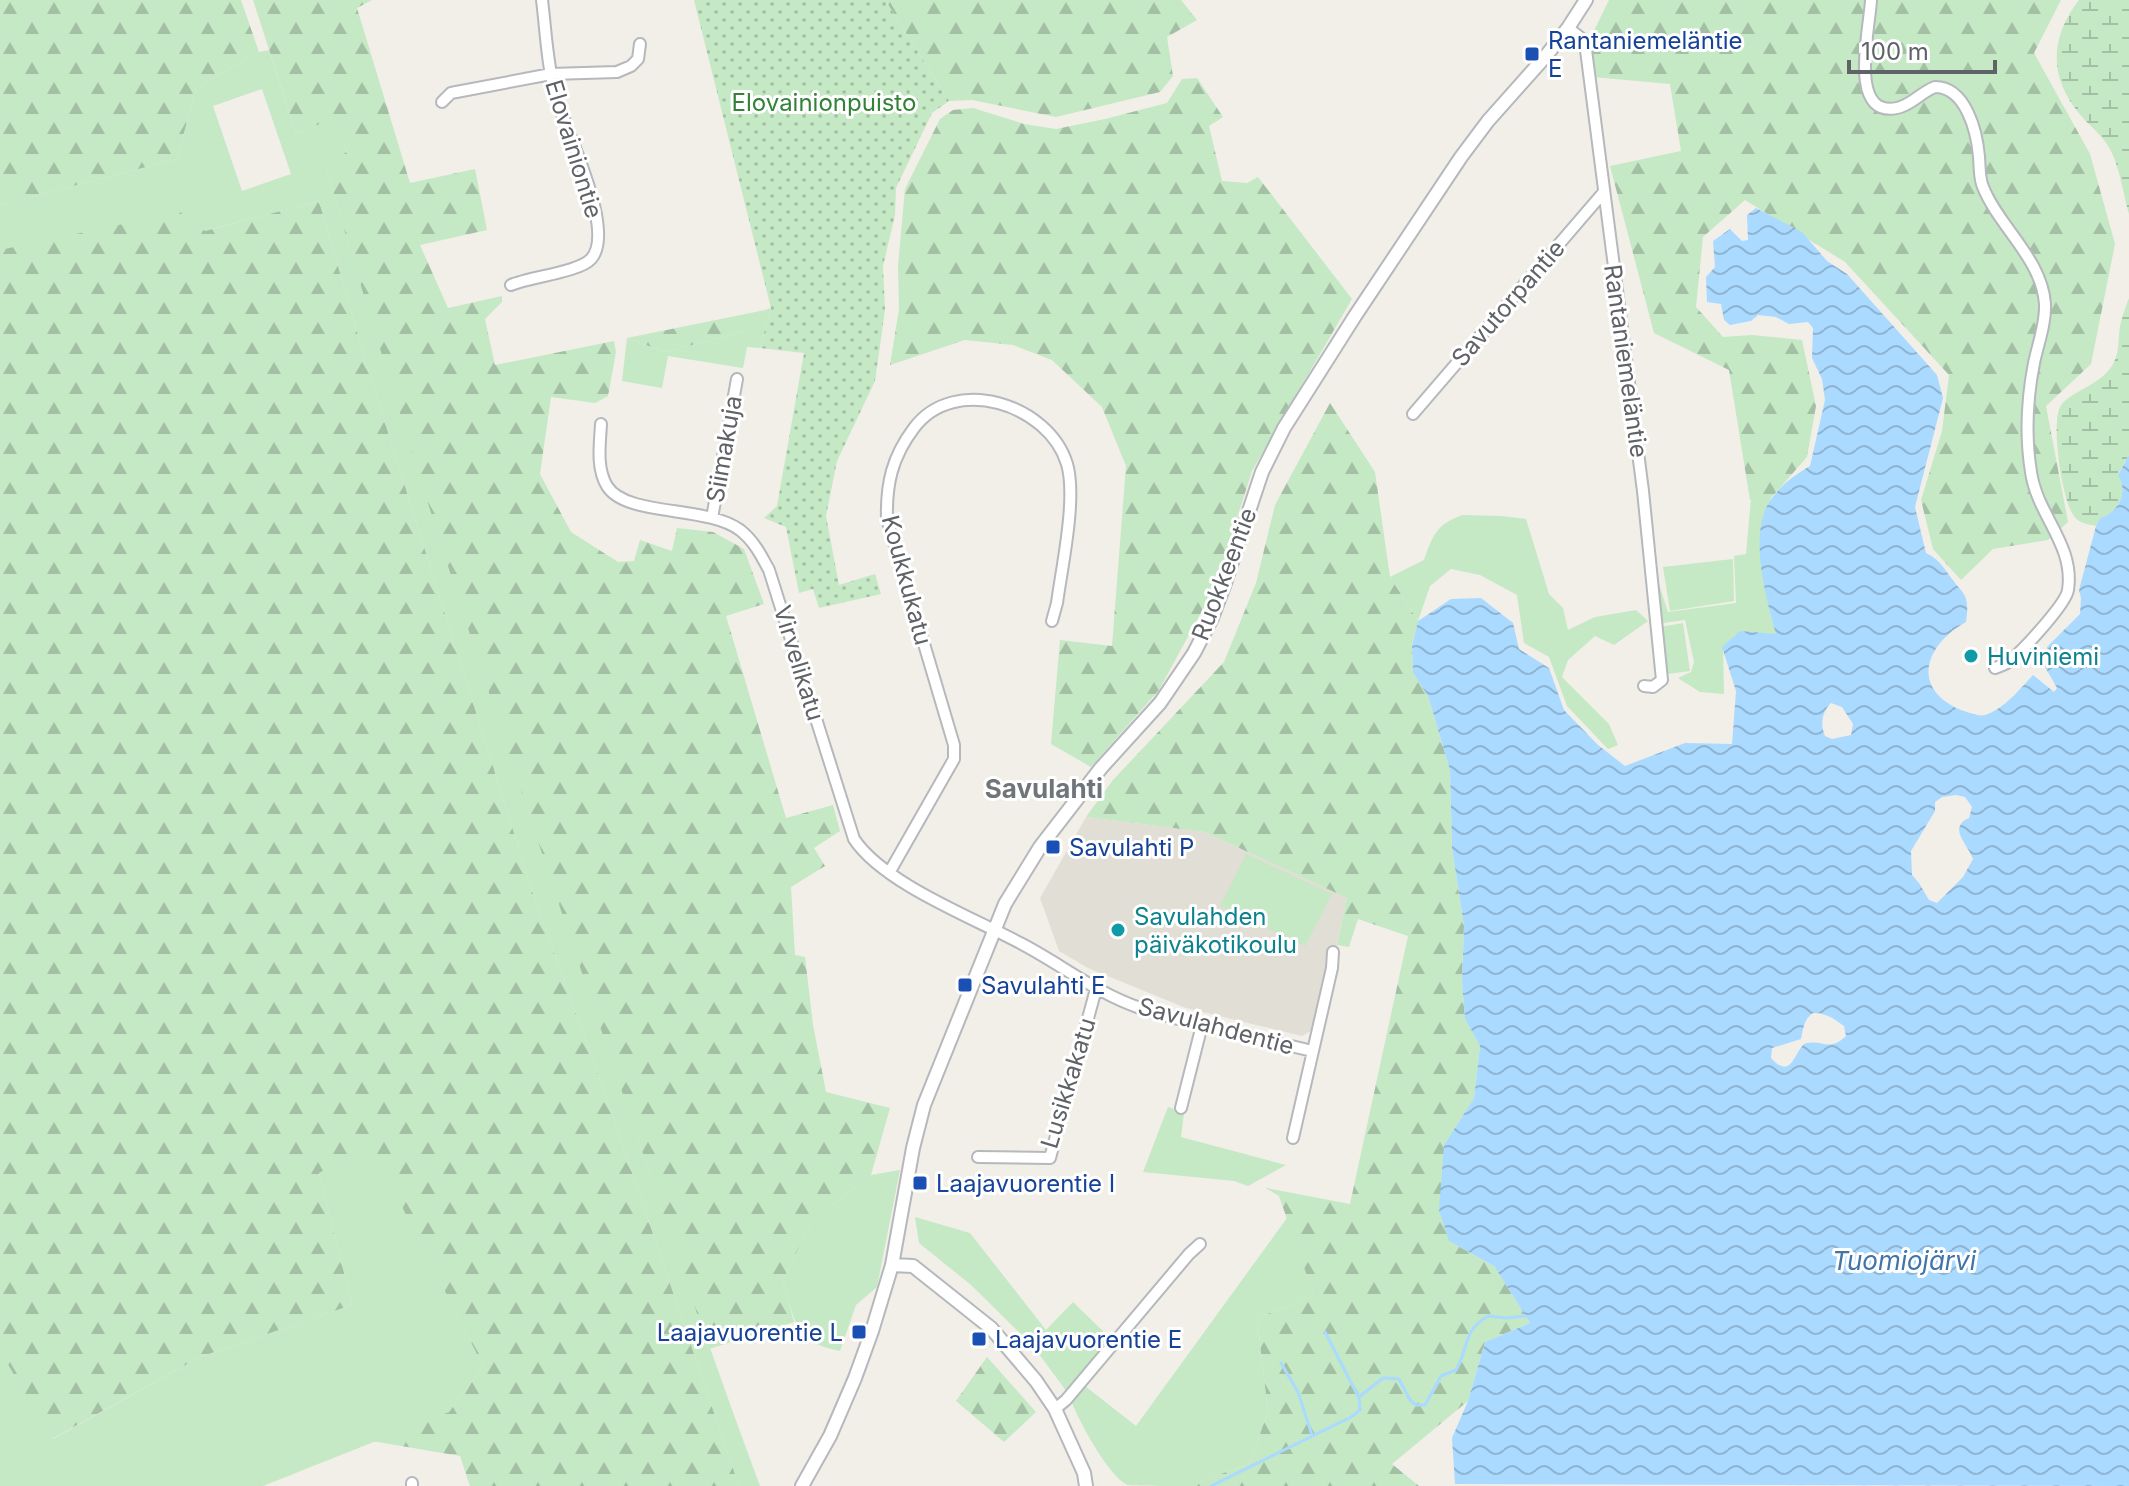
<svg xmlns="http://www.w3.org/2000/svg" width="2129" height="1486" font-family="Inter,sans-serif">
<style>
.education{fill:#e1ded6}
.grass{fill:#c5e8c5;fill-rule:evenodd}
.forest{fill:url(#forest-firs)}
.wetland{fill:url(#wetland-marsh)}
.park{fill:url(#park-dots)}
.water{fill:url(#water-waves);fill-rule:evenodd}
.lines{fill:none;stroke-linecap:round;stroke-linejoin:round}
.stream{stroke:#aadaff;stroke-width:3}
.minor-casing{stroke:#b5b8bc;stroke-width:14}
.tertiary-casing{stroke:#b5b8bc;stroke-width:16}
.minor{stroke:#fff;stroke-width:10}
.tertiary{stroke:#fff;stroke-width:12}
.transit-dot{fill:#1a4fb4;stroke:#fff;stroke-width:3}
.culture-dot{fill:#0f9aa8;stroke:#fff;stroke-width:3}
.labels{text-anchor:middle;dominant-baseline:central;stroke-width:6;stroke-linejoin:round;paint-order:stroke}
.transit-label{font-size:24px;fill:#164399;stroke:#fff;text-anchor:start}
.park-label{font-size:24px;fill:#348238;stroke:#fff}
.street-label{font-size:24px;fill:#5f6368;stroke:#fff}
.culture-label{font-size:24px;fill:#0d838f;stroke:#fff;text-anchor:start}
.neighbourhood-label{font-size:26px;font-weight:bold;fill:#70757a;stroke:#fff}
.water-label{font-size:26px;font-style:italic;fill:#4174aa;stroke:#fff}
</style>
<defs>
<pattern id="forest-firs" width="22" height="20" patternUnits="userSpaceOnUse" patternTransform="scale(2)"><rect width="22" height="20" fill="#c5e8c5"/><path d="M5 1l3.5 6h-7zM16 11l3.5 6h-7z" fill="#a3c0a4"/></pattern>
<pattern id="wetland-marsh" width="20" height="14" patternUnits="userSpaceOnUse" patternTransform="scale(2)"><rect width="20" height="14" fill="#c5e8c5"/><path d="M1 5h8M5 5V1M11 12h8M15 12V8" fill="none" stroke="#a3c0a4"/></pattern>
<pattern id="park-dots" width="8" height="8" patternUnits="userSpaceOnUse" patternTransform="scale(2)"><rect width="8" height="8" fill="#c5e8c5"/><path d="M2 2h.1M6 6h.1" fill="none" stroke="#a3c0a4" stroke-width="1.8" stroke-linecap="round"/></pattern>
<pattern id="water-waves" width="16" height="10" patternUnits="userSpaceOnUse" patternTransform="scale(2)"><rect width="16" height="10" fill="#aadaff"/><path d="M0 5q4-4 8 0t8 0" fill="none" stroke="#8eb4d2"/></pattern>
</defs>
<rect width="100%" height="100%" fill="#f1efe8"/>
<path class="education" d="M1086 817 1205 832 1347 898 1334 958 1312 1030 1302 1036 1186 1008 1088 968 1059 951 1040 898Z"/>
<path class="grass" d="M269 50 296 133 334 118 347 152 327 171C386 374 453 574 518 775 596 1013 673 1251 760 1486H739L606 1096 535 900 364 356 319 201 204 231 0 250V205L177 159 196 88 259 52ZM262 89 291 174 242 191 213 106Z
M771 308 760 348 747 347 743 368 668 356 662 388 622 381 627 338 665 352 742 332 765 310Z
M1771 498C1755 546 1762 587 1776 634L1723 647 1724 694 1700 692 1678 678 1691 672 1694 662 1685 620 1663 623 1659 616 1655 572 1668 612 1736 603 1734 556 1746 554 1751 499Z
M1462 515 1502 516 1526 519 1549 594 1563 608 1568 630 1595 617 1636 610 1648 621 1614 645 1595 636 1568 660 1562 677 1609 724 1618 745 1608 749 1567 706 1549 657 1524 643 1517 595 1480 575 1451 569 1430 586 1418 621 1390 577 1424 560C1433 535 1436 525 1462 515Z
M1733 559 1734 601 1670 611 1663 567Z
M1683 623 1690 671 1667 674 1660 627Z
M1246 854 1332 894 1305 946 1220 906Z
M1168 1107 1184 1113 1181 1137 1286 1165 1248 1186 1234 1181 1143 1172Z
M370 1143 483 1366 449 1412 263 1486H0V1351L53 1439 200 1357 352 1305 319 1173Z
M900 1170 877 1287 856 1305 840 1351C795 1343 794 1320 783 1280L812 1221 871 1175Z
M915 1217 970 1233 1046 1330 1073 1302 1111 1339 1067 1392 1033 1346 971 1285 919 1243Z
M1287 1218 1314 1296 1257 1318 1268 1412 1249 1464 1201 1481 1197 1486C1184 1486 1137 1486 1127 1485 1108 1475 1078 1420 1071 1400L1085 1386 1136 1426Z"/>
<path class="forest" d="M0 0H241L259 52 196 88 177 159 0 205Z
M253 0H372L357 8 410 183 475 169 487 230 420 245 448 308 502 296V302L485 319 495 365 614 341 616 352 608 396 595 403 551 397 540 474 571 532 618 562 634 561 640 540 672 551 677 528 713 532 744 549 764 604 726 616 786 818 833 805 840 831 814 848 825 866 791 887 795 955 805 957 813 1025 826 1092 890 1108 871 1175 812 1221 783 1280 794 1322 709 1349C577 958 442 567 327 171L347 151 333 119 296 133Z
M885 0H1181L1197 20 1167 37 1173 76 1160 92 1056 117 972 100 949 101Z
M1609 0H2061L2034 53 2090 154 2115 244 2091 364 2046 406 2068 522 2048 540 1993 549 1961 580 1933 549 1921 500 1942 431 1949 375 1845 262 1745 200 1703 237 1696 307 1723 337 1752 335 1802 340 1816 406 1807 457 1771 498 1750 500 1729 370 1654 333 1610 166 1681 151 1670 84 1593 77 1587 45Z
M1197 78 1223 117 1209 126 1222 181 1247 183 1258 177 1352 299 1252 471 1215 587 1159 690 1091 767 1051 744 1060 640 1112 646 1126 466 1102 407 1052 360 1013 345 965 340 890 365 899 309 898 266 905 189 940 119 953 110 973 108 1024 124 1056 129 1105 119 1167 103 1182 79Z
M319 201 364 356 535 900 606 1096 739 1486H470L460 1456 372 1441 449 1412 483 1366 370 1144 319 1173 352 1305 200 1357 52 1439 0 1351V250L180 212 205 231Z
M765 310 742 332 665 352 627 338Z
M1330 403 1375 472 1390 577 1418 621 1412 646 1413 673 1428 696 1450 770 1452 848 1464 926 1462 982 1465 1019 1480 1046 1474 1098 1444 1145 1449 1241 1494 1266 1530 1323 1485 1342 1468 1401 1392 1464 1419 1486H1197L1201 1481 1249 1464 1268 1412 1257 1318 1314 1296 1279 1196 1266 1188 1350 1204 1408 936 1358 919 1349 947 1337 945 1347 898 1205 832 1086 817 1113 780 1224 662 1256 583 1275 505Z
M987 1357 1036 1412 1004 1442 956 1401Z"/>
<path class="wetland" d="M2079 0H2129V214C2123 193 2120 168 2110 149 2102 134 2088 125 2078 112 2048 75 2051 36 2079 0Z
M2129 298V455L2118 474C2129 492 2118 512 2100 518L2096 526C2088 524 2080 524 2074 516 2062 501 2051 425 2060 407 2069 391 2101 386 2113 364 2121 350 2117 337 2121 322 2123 314 2126 306 2129 298Z"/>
<path class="park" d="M694 0H885L949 101 932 113 896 188 895 215 883 266 885 310 875 381 837 461 826 516 839 585 875 574 881 594 819 608 813 589 799 593 786 527 764 518 777 506 804 353 760 348 771 308Z"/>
<path class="water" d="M1756 208 1802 232 1827 261 1847 274 1937 375 1943 398 1915 507 1926 553C1938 559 1942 565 1949 575 1964 596 1970 593 1966 622 1926 644 1909 688 1961 710 1968 712 1977 717 1985 715 2004 709 2020 689 2033 675L2054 692 2057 688 2045 667 2047 647 2080 614 2081 598 2079 590 2096 526 2100 518C2118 513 2129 492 2118 475L2129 455V1486L1455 1484 1452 1438 1468 1401 1485 1342 1530 1323 1494 1266 1449 1241 1439 1210 1444 1145 1474 1098 1480 1046 1465 1019 1462 982 1464 926 1452 848 1450 770 1428 696 1413 673 1412 646 1418 621 1451 599 1481 598 1513 623 1519 649 1549 668 1564 710 1598 745 1625 766 1685 743 1732 744 1736 691 1722 647 1740 631 1776 634C1766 599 1747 530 1772 498 1782 484 1796 474 1810 466L1825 400 1822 379 1812 358 1813 328 1808 322 1789 324 1776 317 1758 315 1751 321 1730 325 1724 320 1721 304 1707 302 1706 277 1715 267 1713 241 1730 229 1742 241 1748 240 1747 215ZM1831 703 1842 707 1853 724 1851 735 1832 739 1825 736C1820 724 1822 712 1831 703ZM1956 795 1965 797 1972 807 1969 818C1947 828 1968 844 1973 859L1963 877 1937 903 1929 900 1919 883 1912 875 1911 851 1935 811V802L1942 797ZM1813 1013C1825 1012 1834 1019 1844 1026L1846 1036C1828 1053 1824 1038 1804 1044 1793 1055 1791 1080 1771 1058L1772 1048 1801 1039C1803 1029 1804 1019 1813 1013Z"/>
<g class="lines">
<path class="stream" d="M1325 1332 1358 1396
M1281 1363 1298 1392 1312 1435
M1211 1486 1351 1417 1360 1410 1359 1397 1383 1378 1399 1379 1410 1400 1416 1405H1425L1441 1376 1456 1370C1469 1348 1462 1331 1488 1316L1506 1318 1525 1316"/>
<defs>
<path id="minor" d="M1871 0C1870 27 1847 118 1897 108 1912 105 1921 92 1935 87 1966 87 1977 132 1979 157 1980 168 1979 178 1983 187 1999 227 2042 259 2045 304 2046 323 2038 344 2034 363 2027 399 2025 435 2031 472 2037 515 2075 545 2068 590 2066 604 2023 650 2011 660 2007 664 2001 666 1995 668
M1568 28 1581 38 1586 50 1643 491 1662 680 1653 687 1644 686
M442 102 451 93 551 74 617 72 631 66 638 59 640 44
M511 285C530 277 579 272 591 259 617 231 565 129 556 97 547 65 546 32 542 0
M1413 414 1603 193
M601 424C600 444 596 468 607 486 626 517 706 505 740 530 754 541 761 555 769 570L854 839C884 884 974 918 1022 944 1062 965 1098 994 1140 1008 1196 1026 1255 1037 1312 1051
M712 518 737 379
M889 873 954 759V745L887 519C886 484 892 457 914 428 954 374 1049 404 1067 464 1077 498 1062 566 1057 603L1052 621
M1181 1108 1202 1025
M1293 1138 1332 968 1333 952
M978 1157 1050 1158 1096 989
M1055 1409 1066 1400 1189 1254 1200 1244
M412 1483V1486"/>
<path id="tertiary" d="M892 1265 913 1266 991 1328 1036 1381 1055 1409 1084 1473 1086 1486
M802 1486 830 1436 855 1378 872 1331 892 1265 913 1148 924 1105 1005 904 1040 847 1101 768 1160 703 1194 653 1212 618 1224 586 1262 472 1284 428 1355 316 1461 157 1488 121 1545 57 1568 28 1586 0"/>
</defs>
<use href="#minor" class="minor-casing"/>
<use href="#tertiary" class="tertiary-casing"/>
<use href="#minor" class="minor"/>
<use href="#tertiary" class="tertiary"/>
</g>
<g class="transit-dot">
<rect x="1524" y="46" width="16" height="16" rx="4"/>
<rect x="1045" y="839" width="16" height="16" rx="4"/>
<rect x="957" y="977" width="16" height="16" rx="4"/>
<rect x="912" y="1175" width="16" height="16" rx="4"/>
<rect x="851" y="1324" width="16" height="16" rx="4"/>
<rect x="971" y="1331" width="16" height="16" rx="4"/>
</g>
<g class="culture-dot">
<circle cx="1971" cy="656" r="8"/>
<circle cx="1118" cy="930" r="8"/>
</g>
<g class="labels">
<g class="transit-label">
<text x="1548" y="40">Rantaniemeläntie<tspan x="1548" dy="28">E</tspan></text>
<text x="1069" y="847">Savulahti P</text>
<text x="981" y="985">Savulahti E</text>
<text x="936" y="1183">Laajavuorentie I</text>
<text x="843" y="1332" text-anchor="end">Laajavuorentie L</text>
<text x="995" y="1339">Laajavuorentie E</text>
</g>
<g class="park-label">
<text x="824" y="102">Elovainionpuisto</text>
</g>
<g class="street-label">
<text transform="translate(574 149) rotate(73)">Elovainiontie</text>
<text transform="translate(1508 303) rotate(-49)">Savutorpantie</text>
<text transform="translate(1626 361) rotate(82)">Rantaniemeläntie</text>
<text transform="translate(724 449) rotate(-80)">Siimakuja</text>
<text transform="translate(1224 574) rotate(-69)">Ruokkeentie</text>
<text transform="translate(907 580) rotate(75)">Koukkukatu</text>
<text transform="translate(799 663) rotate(73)">Virvelikatu</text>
<text transform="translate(1216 1026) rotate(15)">Savulahdentie</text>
<text transform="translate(1068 1083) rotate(-73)">Lusikkakatu</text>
</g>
<g class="culture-label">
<text x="1987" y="656">Huviniemi</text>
<text x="1134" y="916">Savulahden<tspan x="1134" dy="28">päiväkotikoulu</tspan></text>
</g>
<g class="neighbourhood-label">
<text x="1044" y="788">Savulahti</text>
</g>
<g class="water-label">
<text x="1904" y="1260">Tuomiojärvi</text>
</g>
</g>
<path d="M1849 60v12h146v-12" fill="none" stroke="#5f6368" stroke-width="4"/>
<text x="1861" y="60" font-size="24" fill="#5f6368" stroke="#ffffff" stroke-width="6" paint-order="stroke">100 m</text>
</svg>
